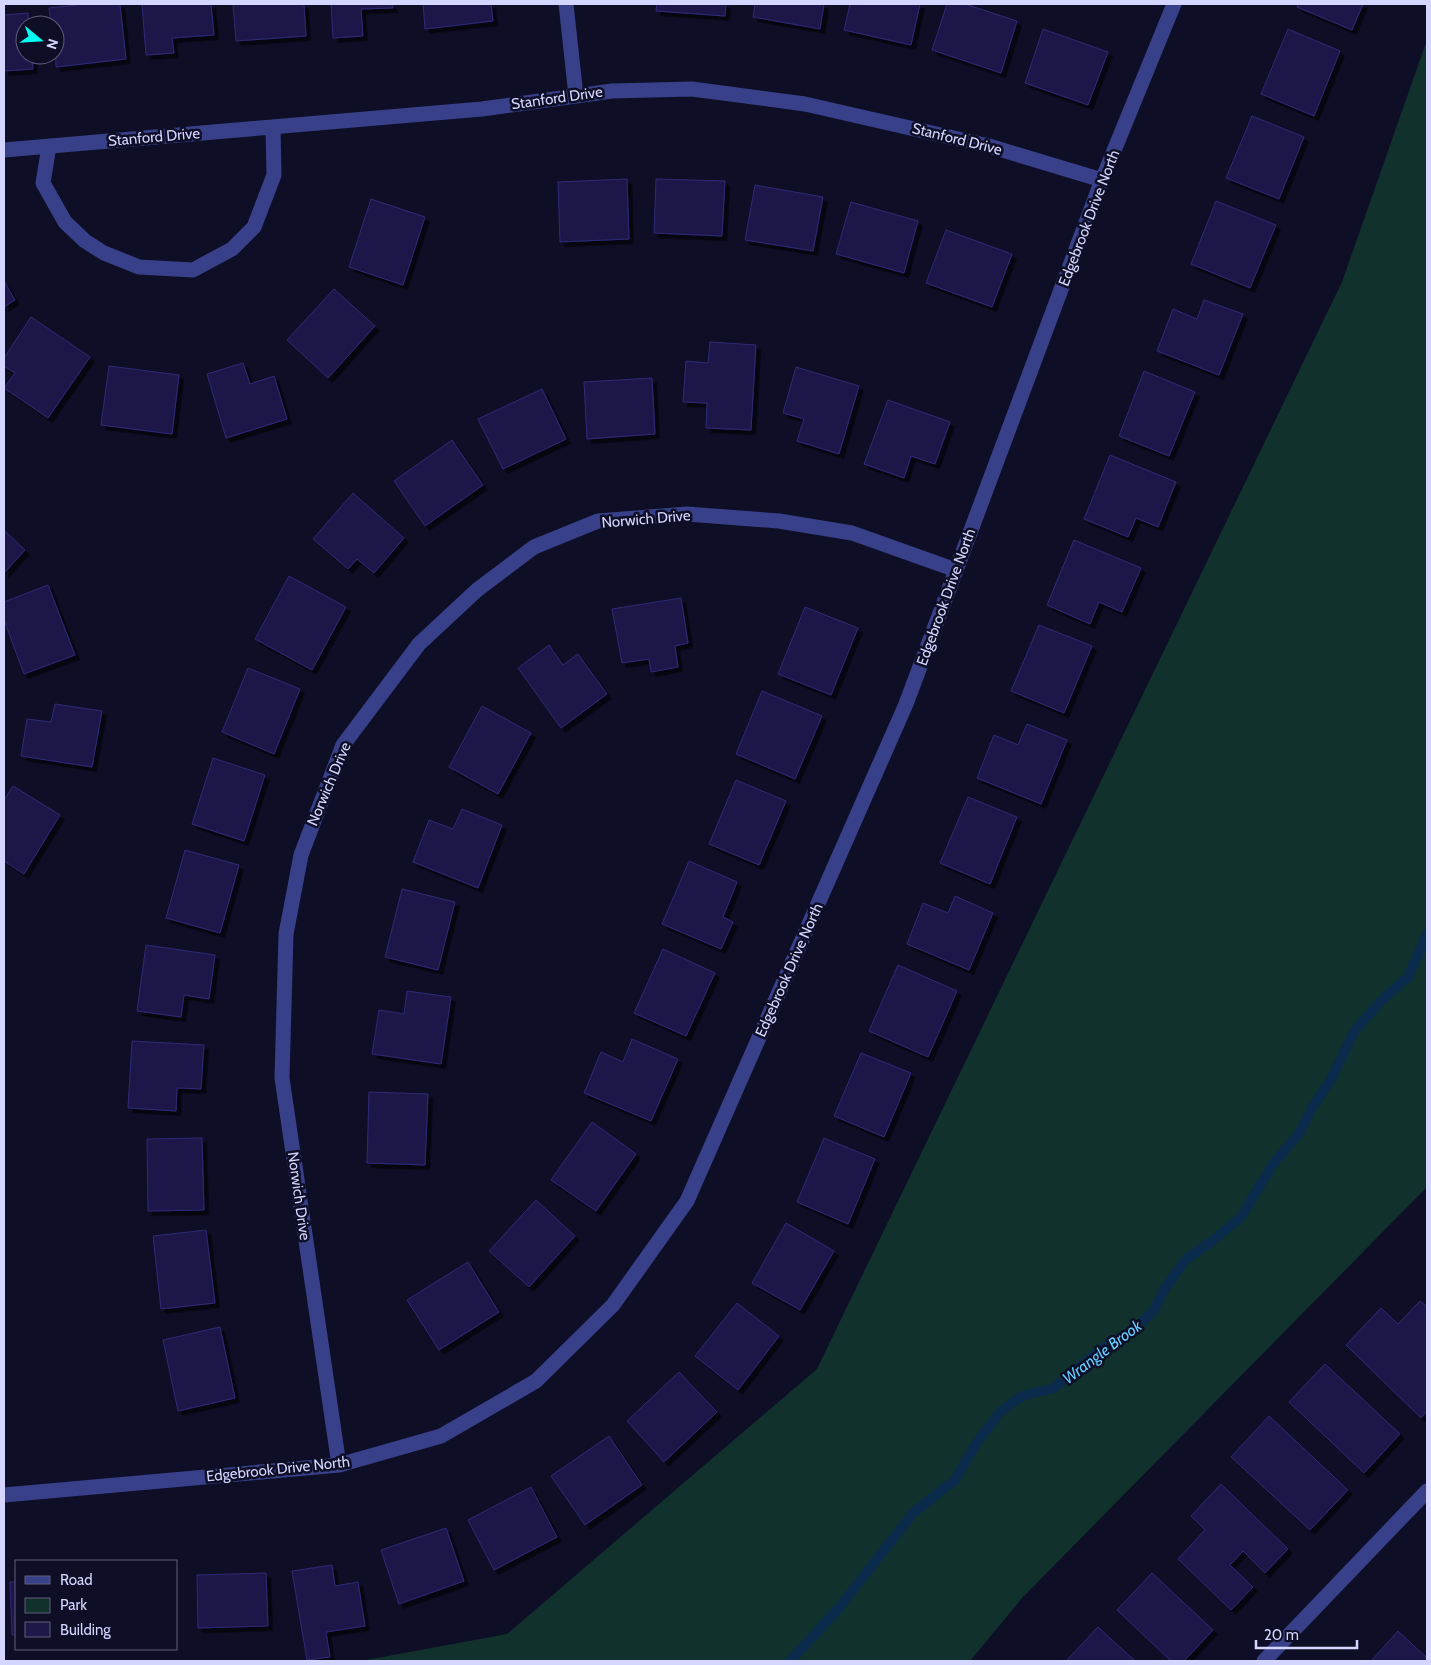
<svg xmlns="http://www.w3.org/2000/svg" width="1431" height="1665" font-family="Cabin,sans-serif">
<style>
.green{fill:#11322c}
.lines{fill:none;stroke-linecap:round;stroke-linejoin:round}
.stream{stroke:#0a2b4b;stroke-width:10}
.building{fill:#1c1949;stroke:#2e2a76;filter:url(#shadow)}
.minor{stroke:#374088;stroke-width:15}
.labels{text-anchor:middle;dominant-baseline:central;stroke-width:5;stroke-linejoin:round;paint-order:stroke}
.street-label{font-size:15px;fill:#d5d6ff;stroke:#0f0e27}
.water-label{font-size:16px;font-style:italic;fill:#63ceff;stroke:#0f0e27}
</style>
<defs>
<filter id="shadow"><feDropShadow dx="4.5" dy="4.5" stdDeviation="0" flood-color="#0009"/></filter>
</defs>
<rect width="100%" height="100%" fill="#0f0e27"/>
<path class="green" d="M1427 40V1187L1023 1597 970 1661H361L507 1634 817 1369 1342 282Z"/>
<g class="lines">
<path class="stream" d="M790 1661 838 1609 913 1513 955 1480 977 1442 1001 1411 1022 1396 1054 1388 1096 1353 1113 1341 1132 1332 1154 1310 1164 1290 1186 1259 1211 1242 1241 1217 1273 1164 1300 1132 1312 1108 1330 1081 1355 1030 1384 998 1408 977 1427 934"/>
</g>
<path class="building" d="M85 4H120L126 59 56 67 55 25H51L49 8Z
M142 4H211L214 35 172 38 174 53 146 55Z
M233 4H304L306 36 236 41Z
M331 4H392L393 8 361 9 363 36 333 38Z
M423 4H491L493 21 425 29Z
M657 4H726L725 16 656 11Z
M755 4H824L820 29 753 17Z
M850 4H920L911 45 844 30Z
M947 4H965L1017 21 1001 73 932 50Z
M1298 4H1363L1352 30 1297 7Z
M28 13 29 25H25V55H32L33 69 4 71V15Z
M1043 29 1108 52 1088 105 1025 83Z
M1288 29 1340 51 1314 116 1261 94Z
M1252 116 1304 137 1279 199 1226 178Z
M627 179 629 239 560 242 558 182Z
M656 179 725 181 722 236 654 233Z
M755 185 823 197 813 251 745 240Z
M371 199 425 217 403 285 349 267Z
M1216 201 1276 225 1250 288 1191 264Z
M851 202 918 221 904 273 836 254Z
M946 230 1012 254 992 307 926 283Z
M4 281 15 300 4 307Z
M334 289 375 326 328 378 287 340Z
M1204 300 1243 314 1219 375 1157 351 1173 309 1197 319Z
M31 317 90 357 48 418 4 388 15 373 4 366V358Z
M710 342 756 345 751 430 706 428 707 403 683 402 686 361 708 363Z
M243 363 250 384 274 376 287 419 226 438 207 374Z
M109 366 179 375 172 434 101 425Z
M796 367 859 386 839 454 797 441 804 419 783 413Z
M1144 371 1195 392 1169 456 1119 436Z
M652 378 655 434 587 439 584 382Z
M542 389 566 439 503 469 478 419Z
M888 400 950 422 935 464 911 456 904 478 864 464Z
M452 440 483 485 425 526 394 481Z
M1110 455 1176 482 1158 527 1136 518 1128 537 1084 519Z
M353 493 404 538 374 573 357 559 348 569 313 539Z
M4 530 25 550 4 573Z
M1074 540 1141 568 1122 612 1099 602 1090 624 1047 605Z
M289 576 346 607 312 670 255 639Z
M48 585 75 655 24 674 4 620V602Z
M681 598 688 643 675 646 678 667 651 672 649 659 622 663 612 609Z
M805 607 858 628 831 695 778 674Z
M1039 625 1092 646 1064 713 1011 691Z
M549 645 563 665 578 654 607 694 561 728 518 668Z
M248 668 300 689 274 754 222 732Z
M762 691 822 716 795 779 736 754Z
M55 704 102 711 92 767 21 756 27 719 51 722Z
M482 706 531 733 498 794 449 767Z
M1027 724 1067 740 1041 804 977 778 994 735 1018 745Z
M213 758 265 775 244 841 192 824Z
M736 780 786 801 759 865 709 844Z
M13 786 60 815 24 874 4 861V800Z
M968 797 1017 817 990 884 940 863Z
M462 809 502 825 478 888 413 862 429 820 453 829Z
M185 850 239 865 220 933 166 918Z
M689 861 737 882 723 917 733 922 721 949 662 924Z
M402 889 455 902 438 970 385 957Z
M955 896 993 913 969 970 907 944 923 903 948 913Z
M146 945 215 955 209 999 184 995 181 1017 137 1011Z
M663 949 715 973 686 1036 634 1013Z
M898 965 957 991 928 1057 869 1031Z
M407 991 451 997 441 1064 372 1054 379 1010 404 1014Z
M632 1039 678 1059 651 1121 584 1093 601 1052 623 1062Z
M132 1041 204 1045 201 1089 177 1088 176 1111 128 1108Z
M861 1053 911 1073 884 1137 834 1116Z
M369 1092 428 1094 425 1165 367 1163Z
M592 1122 636 1154 596 1211 551 1180Z
M202 1138 204 1210 148 1211 147 1139Z
M824 1138 875 1159 848 1224 797 1202Z
M536 1200 575 1236 529 1287 489 1251Z
M786 1223 834 1251 800 1310 752 1283Z
M206 1230 215 1303 161 1309 153 1236Z
M468 1262 499 1312 439 1350 407 1300Z
M1420 1301 1427 1307V1411L1421 1418 1346 1345 1381 1308 1398 1324Z
M737 1303 779 1336 738 1390 695 1356Z
M220 1327 235 1398 178 1411 163 1340Z
M1325 1364 1400 1434 1364 1473 1289 1402Z
M679 1372 717 1412 664 1462 627 1421Z
M1269 1416 1348 1490 1310 1530 1231 1457Z
M609 1436 642 1485 585 1525 551 1476Z
M1221 1484 1288 1549 1265 1573 1243 1551 1230 1565 1253 1587 1231 1610 1178 1559 1205 1530 1191 1516Z
M531 1487 557 1537 494 1570 468 1520Z
M446 1528 464 1581 399 1604 381 1550Z
M332 1565 335 1586 358 1582 365 1626 326 1632 330 1657 307 1660 292 1571Z
M266 1573 268 1626 198 1628 197 1575Z
M1152 1573 1213 1630 1184 1661H1171L1117 1610Z
M10 1582H16V1635H12Z
M1098 1627 1135 1661H1066Z
M1398 1631 1427 1658V1661H1371Z"/>
<g class="lines">
<path class="minor" d="M566 4 576 96
M49 146 43 183 65 222 85 241 104 253 139 267 193 270 232 249 254 227 274 175 273 127
M4 150 482 109 612 91 692 89 805 104 989 146 1102 180
M339 1465 282 1078 286 934 301 855 343 745 419 644 477 590 534 547 598 521 687 514 779 521 852 533 956 570
M4 1495 339 1465 441 1436 536 1381 613 1305 687 1201 906 704 1102 180 1174 4
M1264 1661 1427 1491"/>
</g>
<g class="labels">
<g class="street-label">
<text transform="translate(557 98) rotate(-8)">Stanford Drive</text>
<text transform="translate(154 137) rotate(-5)">Stanford Drive</text>
<text transform="translate(957 139) rotate(14)">Stanford Drive</text>
<text transform="translate(1089 218) rotate(-69)">Edgebrook Drive North</text>
<text transform="translate(646 519) rotate(-5)">Norwich Drive</text>
<text transform="translate(946 597) rotate(-70)">Edgebrook Drive North</text>
<text transform="translate(329 784) rotate(-67)">Norwich Drive</text>
<text transform="translate(789 970) rotate(-66)">Edgebrook Drive North</text>
<text transform="translate(299 1196) rotate(82)">Norwich Drive</text>
<text transform="translate(278 1469) rotate(-6)">Edgebrook Drive North</text>
</g>
<g class="water-label">
<text transform="translate(1102 1352) rotate(-37)">Wrangle Brook</text>
</g>
</g>
<rect width="1431" height="1665" fill="none" stroke="#d5d6ff" stroke-width="10"/>
<rect x="15" y="1560" width="162" height="90" fill="#0f0e27" stroke="#5e5e7d"/>
<rect x="25" y="1576" width="25" height="8" fill="#374088" stroke="#5e5e7d"/>
<text x="60" y="1585" font-size="15" fill="#d5d6ff">Road</text>
<rect x="25" y="1598" width="25" height="15" fill="#11322c" stroke="#5e5e7d"/>
<text x="60" y="1610" font-size="15" fill="#d5d6ff">Park</text>
<rect x="25" y="1622" width="25" height="15" fill="#1c1949" stroke="#5e5e7d"/>
<text x="60" y="1635" font-size="15" fill="#d5d6ff">Building</text>
<g transform="translate(40 40) rotate(108)"><circle r="24" fill="#0f0e27" stroke="#5e5e7d"/>
<path d="M0-4L9 19L0 12L-9 19Z" fill="#01fff2"/>
<text y="-8" font-size="14" font-weight="bold" text-anchor="middle" fill="#d5d6ff">N</text>
</g>
<path d="M1256 1640v8h101v-8" fill="none" stroke="#d5d6ff" stroke-width="2.5"/>
<text x="1264" y="1640" font-size="15" fill="#d5d6ff" stroke="#0f0e27" stroke-width="4" paint-order="stroke">20 m</text>
</svg>
